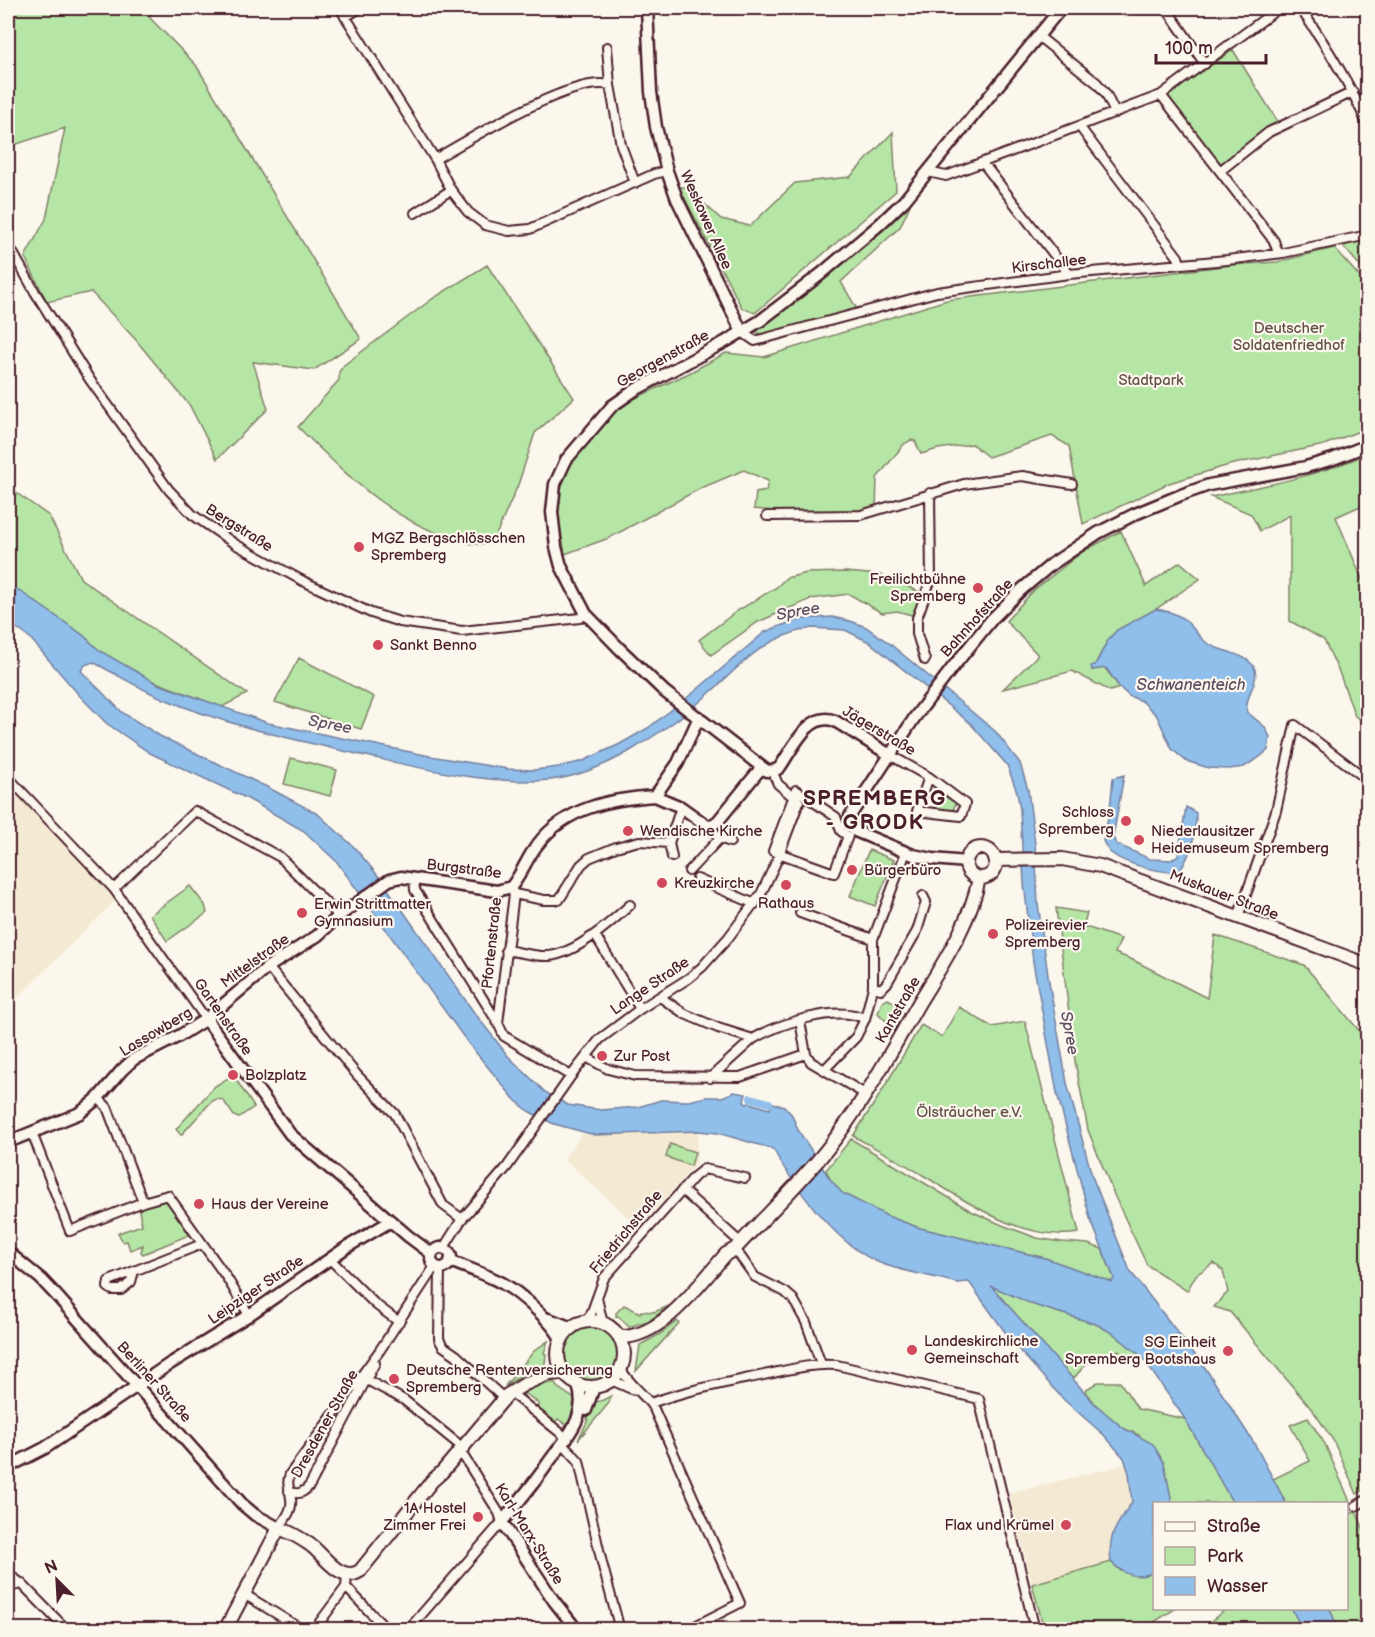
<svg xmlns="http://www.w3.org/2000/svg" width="1375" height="1637" font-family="'Balsamiq Sans',sans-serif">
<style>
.built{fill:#f4ead3}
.green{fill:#b6e6a6;stroke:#808268;stroke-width:1.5}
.water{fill:#90bfeb;stroke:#747f9e;stroke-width:1.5;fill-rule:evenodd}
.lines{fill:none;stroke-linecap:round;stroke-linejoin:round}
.canal{stroke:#90bfeb;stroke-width:8}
.street-casing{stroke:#4a1f2b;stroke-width:12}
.secondary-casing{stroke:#4a1f2b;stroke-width:15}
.primary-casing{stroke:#4a1f2b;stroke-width:16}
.street{stroke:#fbf7ec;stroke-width:8}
.secondary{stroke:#fbf7ec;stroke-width:10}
.primary{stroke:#fbf7ec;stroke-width:12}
.poi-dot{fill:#d1495b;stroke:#fbf7ec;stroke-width:2}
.labels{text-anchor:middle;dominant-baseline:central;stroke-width:4.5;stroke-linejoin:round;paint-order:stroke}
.street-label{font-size:15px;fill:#4a1f2b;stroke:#fbf7ec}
.park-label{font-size:15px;fill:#65514a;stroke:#fbf7ec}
.poi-label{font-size:15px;fill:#4a1f2b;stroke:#fbf7ec;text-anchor:start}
.water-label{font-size:16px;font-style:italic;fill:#5f4f65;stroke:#fbf7ec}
.district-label{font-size:21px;font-weight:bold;letter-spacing:1.5px;fill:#4a1f2b;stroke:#fbf7ec}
</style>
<rect width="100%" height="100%" fill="#fbf7ec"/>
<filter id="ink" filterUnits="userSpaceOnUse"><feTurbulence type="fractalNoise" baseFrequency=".0167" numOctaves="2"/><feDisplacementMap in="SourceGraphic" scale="12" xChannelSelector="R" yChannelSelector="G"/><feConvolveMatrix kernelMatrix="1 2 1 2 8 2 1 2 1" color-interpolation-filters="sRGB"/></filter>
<g filter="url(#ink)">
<path class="built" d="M8 785 117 899 8 1007Z
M698 1131 696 1164 639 1228 564 1159 583 1133 595 1135Z
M1127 1464 1132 1489V1502L1120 1518 1110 1553 1111 1562 1032 1584 1009 1493Z"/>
<path class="green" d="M8 8H158L149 17 196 65 361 339 314 370 253 362 268 409 217 459 190 406 136 340 91 292 47 302 25 257 46 219 65 128 8 147Z
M1233 50 1278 122 1266 128 1219 166 1166 97Z
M893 132 896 191 755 313 742 308 679 187H686L721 219 750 226 795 183 850 177Z
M915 194 900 227 841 282 857 309 765 335 755 332 885 227Z
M1367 240H1368L1367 274 1343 246Z
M1334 248 1367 285V428L1324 445 1229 465 1169 483 1083 524 1069 446 1052 436 988 457 972 444 938 449 921 454 915 441 911 440 904 444 877 478 876 509 861 514H777L773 511 754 509 756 493 766 491 768 481 744 470 699 489 609 538 565 554 558 516 562 482 568 463 606 417 623 404 689 373 726 353 764 357 947 300 1232 265 1277 262Z
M487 265 574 398 535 433 518 485 492 544C483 544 473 545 464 542 392 523 349 477 298 427L339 380V372L344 365 432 299Z
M1367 454V503L1336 517 1367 591V724L1355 716 1339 672 1324 640 1290 621V515L1260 531 1251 514 1211 497C1264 486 1317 476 1367 454Z
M8 487 49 516 81 579 247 694 222 707 145 678 100 651 83 635 8 583Z
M1121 531 1146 586 1180 562 1200 579 1156 609 1117 630 1108 640 1092 670 1105 668 1120 688 1110 691 1072 671 1003 689 1038 655 1006 621 1034 590 1082 552Z
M845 572 881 575 922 593 912 615 897 611 882 613 849 594 811 599 758 622 711 655 699 640 737 611 777 587 786 578 807 573Z
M299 658 374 697 361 729 275 702Z
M291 758 337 770 330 796 284 784Z
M941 794 956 803 952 812 935 809Z
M869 850 894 860 875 906 850 896Z
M190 886 205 905 207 913 167 941 150 915Z
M1056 908 1087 913 1083 926 1121 939 1115 953 1133 960 1207 998 1215 935 1304 965 1367 1040 1360 1084 1368 1088V1488L1357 1494 1333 1440 1314 1412 1230 1312 1214 1307 1228 1292 1223 1271 1214 1263 1196 1275 1187 1291 1147 1265 1115 1197 1088 1130 1075 1061Z
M888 999 898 1005 891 1018 886 1021 878 1013 882 1002Z
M959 1007 992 1027 1025 1021 1079 1233C1023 1242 971 1204 926 1177 902 1162 877 1149 853 1136L879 1096 921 1025 942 1037Z
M233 1075 254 1107 238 1118 234 1116 223 1100 216 1099 211 1102 181 1135 176 1129 215 1086Z
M851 1139 971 1211 1002 1225 1037 1238 1062 1242 1088 1244 1102 1249 1114 1278 1112 1282 1045 1258 920 1228 887 1216 842 1193 830 1179 826 1170Z
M670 1144 695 1152 691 1166 666 1157Z
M161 1198 169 1201 189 1235 143 1254 141 1252 143 1245 130 1250 127 1241 123 1242 118 1233 142 1225 139 1211 146 1203Z
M990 1285 1034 1305 1096 1324 1114 1334 1142 1357 1133 1363 1118 1350 1112 1357 1087 1363 1073 1379Z
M624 1305 640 1313 641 1311 654 1312 669 1306 650 1320 629 1327 618 1316 616 1317V1313Z
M677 1321 679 1323 636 1371 640 1345 660 1334Z
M562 1354a29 29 0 1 1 58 0a29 29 0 1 1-58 0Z
M548 1341 544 1353 546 1354 545 1364 524 1374 505 1386 534 1351Z
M554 1382 557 1387 576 1400V1409L569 1427 558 1419 554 1423 536 1408 539 1404 526 1394 522 1397 520 1395 535 1387Z
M1098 1382H1120L1138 1409 1185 1419 1233 1503H1172L1164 1463 1139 1435 1123 1428 1095 1404 1085 1390Z
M611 1396 609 1403 578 1440 587 1422 590 1402 601 1401Z
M1308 1418 1325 1444 1351 1504 1347 1507 1346 1504 1286 1503 1273 1479 1310 1461 1290 1425Z
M1356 1511 1367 1537V1629H1338L1330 1609 1346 1608 1347 1516Z
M1111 1562 1121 1571 1154 1572V1608L1175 1609 1143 1629H1044L1032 1584Z
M1226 1609H1292L1302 1629H1201Z"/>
<path class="water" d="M8 583 83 635 100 651 158 684 268 723 430 756 508 769 534 770 559 767 583 761 620 744 648 728 693 693 765 632 780 626 801 619 832 617 850 621 866 627 889 643 996 732 1020 763 1028 790 1035 844 1038 904 1049 982 1067 1083 1092 1176 1130 1271 1206 1369 1254 1443 1286 1503H1233L1185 1419 1142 1357 1114 1334 1096 1324 1034 1305 991 1286 1095 1404 1123 1428 1153 1444 1164 1463 1172 1503 1154 1504V1572C1136 1580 1125 1575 1111 1562 1107 1533 1118 1525 1132 1502L1129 1473 1124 1458 1104 1435 1063 1399 1013 1343 969 1282 957 1283C932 1276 904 1272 880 1263 839 1247 794 1187 773 1149L718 1133 698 1131 595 1135 554 1124 530 1112 515 1100 468 1043 337 862 304 831 248 799 150 753 106 723 79 695 29 637 8 622ZM812 628 845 630 869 642 970 723 1007 765 1017 792 1020 810 1024 883 1033 962 1057 1093 1090 1218 1114 1278 1112 1282 1045 1258 920 1228 887 1216 842 1193 830 1179 798 1130 792 1115 784 1106 769 1102 771 1106 770 1109 750 1103 746 1104 744 1101 746 1094 734 1092 722 1097H706L689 1101 661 1100 638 1107 601 1110 568 1105 545 1092 508 1056 473 1011 380 878 354 847 318 814 269 788 160 736 123 713 81 671 85 665 93 662C116 674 138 688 162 698 227 726 297 740 366 756 425 769 489 785 550 780 578 777 606 765 630 751 653 737 677 721 697 704 737 671 757 638 812 628Z
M1156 609C1167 611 1177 613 1186 621 1199 632 1197 640 1217 648 1228 652 1248 656 1254 667 1261 681 1244 695 1247 712L1265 727 1270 737 1268 750 1260 757 1244 767 1229 769 1209 768 1186 761 1172 749 1157 716 1142 701 1129 696 1120 688 1106 668 1092 670 1091 666 1095 665 1108 640 1117 630Z
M1124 775 1113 837 1116 844 1150 859 1171 860 1178 855 1186 807 1196 813C1196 834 1191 855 1179 872 1161 873 1126 865 1111 853 1107 850 1105 845 1103 841L1110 810 1113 778Z
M1292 1609H1330L1338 1629H1302Z"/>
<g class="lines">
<path class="canal" d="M751 1098 769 1103"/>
<defs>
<path id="street" d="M340 8 435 159 451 190 468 212 485 225 509 231 530 229 654 174 667 171
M1166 8 1205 64
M1300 8C1326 45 1350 83 1368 126
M345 17 360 8
M1038 36 1097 83 1106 94 1115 113
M607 47 610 85
M1161 95 1274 241 1278 253
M1359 105 1368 100
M1079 126 1178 257 1180 263
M435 159C470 139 573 75 610 85L621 145 635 183
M983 163 1069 274
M1220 171 1269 132 1353 92
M928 172 946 176 1161 95 1279 8
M415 213 451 190
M8 244 35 292 90 380 169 490 193 515 235 544 303 581 371 613 400 622 462 631 580 618 586 614
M742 332 755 341 937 292 1069 274 1227 260 1283 253 1368 235
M767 516 861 515 964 484 1022 476 1072 484
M925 660 917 634V618L931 579 930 493
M890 755 929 777 965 804 961 816 917 811 929 777
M8 777 114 889 206 1019
M796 790 836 817 841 831 848 836 834 873 773 851Z
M709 827 720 838 730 842
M672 857 669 843 681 807
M689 871 720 838
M414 878 415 890 498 1023 504 1036 571 1076
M697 879 755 904
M114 889 195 811 280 857 339 916
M514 894 544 900H559L581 865 589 858 616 847 639 841 669 843
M800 913 873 939
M1238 917 1276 811 1295 725 1368 780
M595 935 640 1009
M506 950C520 952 536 957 549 956 577 953 610 923 630 905
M268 967 357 1075 395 1114 443 1205 462 1219
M873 987 881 989 887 983 917 931 926 902 923 896
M660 997 685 1014 718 1028 753 1039C778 1024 838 1004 865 1019
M800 1021 806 1054 811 1062 865 1094
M498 1023 514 894 512 890
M586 1057 608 1069 635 1076 740 1077 806 1054
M824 1070 856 1037 865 1019 873 987V939L906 852
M710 1078 753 1039
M98 1098 107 1107 143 1202
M32 1133 70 1231 143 1202 168 1195 227 1278 249 1315
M682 1190 741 1243
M443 1249 462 1219 507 1167 571 1076 600 1039 640 1009 689 978 702 967 728 938 761 894 777 860 799 802 778 784 772 771
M735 1249 755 1277 785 1292 793 1299 806 1322 821 1364
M330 1259 375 1304 399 1322
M440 1268 439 1339 443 1346 456 1355 499 1394
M134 1271 109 1281 108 1287 112 1290H121L131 1282 134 1271 202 1244
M597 1298 603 1324
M585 1322 591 1314 604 1278 695 1176 704 1169 745 1178
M621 1369C629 1385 645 1394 654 1409L740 1603 687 1630
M367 1380 404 1400 457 1443
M611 1380 634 1390
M511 1393 568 1439
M651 1403C687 1390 726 1383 764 1375 788 1370 812 1363 837 1365L979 1399 1035 1630
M568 1449 579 1461 602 1563 620 1630
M289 1491C299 1496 304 1492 310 1485L375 1363
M1356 1506 1368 1499
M279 1528C285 1519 293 1510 291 1499 290 1488 286 1484 290 1474L380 1350 435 1266
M8 1574 22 1584 67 1630
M8 1587 22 1584
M346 1587 387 1630
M244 1594 303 1630
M314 1630 346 1587 347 1575
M408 1630 502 1522 499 1513 464 1457 458 1453"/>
<path id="secondary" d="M647 8 651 92 656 127 667 171 677 199 742 332
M890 755 835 721C809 710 792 750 780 767L776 770 767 771 665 692 620 649 586 614 561 566 556 547 552 512 555 484 566 460 612 406 635 390 725 342 760 321 821 274 880 224 904 201 1061 8
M655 796 681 807 709 827 718 821 761 768
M966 862 933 859 913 855 855 831 851 825 850 816 915 717 953 667 992 619 1021 590 1052 564 1098 533 1135 514 1181 495 1209 485 1306 467 1333 459 1368 445
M206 1019 290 1134 408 1236 432 1254
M8 1142 80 1113 98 1098 122 1070 134 1059 179 1036 206 1019 268 967 317 936 339 916 389 880 401 877 497 891 511 887C522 874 527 857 538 844 566 807 611 799 655 796L678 763 699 717
M431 1258a10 10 0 1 1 20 0a10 10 0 1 1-20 0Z
M8 1252 41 1279 56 1295 242 1504 255 1515 279 1528
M450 1261C467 1268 485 1274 502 1283 520 1293 553 1322 562 1341
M549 1319 572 1328
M586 1410 594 1387
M8 1467 45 1448 168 1365 249 1315 347 1247 391 1221
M577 1630 554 1601 502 1522C518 1502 534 1484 548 1463 565 1439 589 1417 578 1385"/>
<path id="primary" d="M966 863a15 15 0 1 1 30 0a15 15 0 1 1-30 0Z
M996 860 1062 859 1100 866 1368 965
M558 1354a33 33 0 1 1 66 0a33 33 0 1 1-66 0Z
M619 1337C662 1339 700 1283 726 1254L735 1249C766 1215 800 1184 828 1148 864 1103 891 1051 920 1001 943 963 971 922 979 878
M225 1630 279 1528C290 1532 300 1538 309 1544 324 1554 340 1584 360 1571L432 1481 442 1472 507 1395 525 1384 548 1374 564 1373"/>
</defs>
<use href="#street" class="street-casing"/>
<use href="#secondary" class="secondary-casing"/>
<use href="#primary" class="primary-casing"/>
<use href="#street" class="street"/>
<use href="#secondary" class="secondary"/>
<use href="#primary" class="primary"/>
</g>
</g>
<g class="poi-dot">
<circle cx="359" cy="547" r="6"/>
<circle cx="978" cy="588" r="6"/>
<circle cx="378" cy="645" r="6"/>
<circle cx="1126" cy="821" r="6"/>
<circle cx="628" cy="831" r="6"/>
<circle cx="1139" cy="840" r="6"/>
<circle cx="852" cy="870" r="6"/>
<circle cx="662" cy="883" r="6"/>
<circle cx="786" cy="885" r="6"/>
<circle cx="302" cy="913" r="6"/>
<circle cx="993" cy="934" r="6"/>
<circle cx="602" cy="1056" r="6"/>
<circle cx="233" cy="1075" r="6"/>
<circle cx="199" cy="1204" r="6"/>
<circle cx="912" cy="1350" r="6"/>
<circle cx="1228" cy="1351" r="6"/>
<circle cx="394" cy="1379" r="6"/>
<circle cx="478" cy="1517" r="6"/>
<circle cx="1066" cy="1525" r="6"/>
</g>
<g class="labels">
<g class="street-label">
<text transform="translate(706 220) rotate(66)">Weskower Allee</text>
<text transform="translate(1049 264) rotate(-7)">Kirschallee</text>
<text transform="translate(663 359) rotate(-29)">Georgenstraße</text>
<text transform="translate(239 528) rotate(32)">Bergstraße</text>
<text transform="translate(977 618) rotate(-48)">Bahnhofstraße</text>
<text transform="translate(879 731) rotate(31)">Jägerstraße</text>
<text transform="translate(464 869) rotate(7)">Burgstraße</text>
<text transform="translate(1224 895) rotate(21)">Muskauer Straße</text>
<text transform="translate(492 943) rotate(-84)">Pfortenstraße</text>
<text transform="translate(255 961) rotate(-36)">Mittelstraße</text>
<text transform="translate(650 986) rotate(-34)">Lange Straße</text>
<text transform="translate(898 1010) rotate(-60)">Kantstraße</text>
<text transform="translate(223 1017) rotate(55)">Gartenstraße</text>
<text transform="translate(156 1032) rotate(-31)">Lassowberg</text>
<text transform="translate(626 1232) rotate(-50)">Friedrichstraße</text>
<text transform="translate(256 1290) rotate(-34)">Leipziger Straße</text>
<text transform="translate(154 1382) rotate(48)">Berliner Straße</text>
<text transform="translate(325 1424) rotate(-61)">Dresdener Straße</text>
<text transform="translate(529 1534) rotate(58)">Karl-Marx-Straße</text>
</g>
<g class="park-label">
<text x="1289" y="328">Deutscher<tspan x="1289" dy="17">Soldatenfriedhof</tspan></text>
<text x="1151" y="380">Stadtpark</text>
<text x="969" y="1112">Ölsträucher e.V.</text>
</g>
<g class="poi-label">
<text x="371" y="538">MGZ Bergschlösschen<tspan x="371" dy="17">Spremberg</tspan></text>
<text x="966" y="579" text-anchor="end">Freilichtbühne<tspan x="966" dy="17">Spremberg</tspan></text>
<text x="390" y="645">Sankt Benno</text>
<text x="1114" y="812" text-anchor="end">Schloss<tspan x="1114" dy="17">Spremberg</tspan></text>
<text x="640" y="831">Wendische Kirche</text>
<text x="1151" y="831">Niederlausitzer<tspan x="1151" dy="17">Heidemuseum Spremberg</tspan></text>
<text x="864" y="870">Bürgerbüro</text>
<text x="674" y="883">Kreuzkirche</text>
<text x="786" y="903" text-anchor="middle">Rathaus</text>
<text x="314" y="904">Erwin Strittmatter<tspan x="314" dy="17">Gymnasium</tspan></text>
<text x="1005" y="925">Polizeirevier<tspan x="1005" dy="17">Spremberg</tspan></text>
<text x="614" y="1056">Zur Post</text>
<text x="245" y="1075">Bolzplatz</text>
<text x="211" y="1204">Haus der Vereine</text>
<text x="924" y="1341">Landeskirchliche<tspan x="924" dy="17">Gemeinschaft</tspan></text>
<text x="1216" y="1342" text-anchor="end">SG Einheit<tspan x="1216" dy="17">Spremberg Bootshaus</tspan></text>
<text x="406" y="1370">Deutsche Rentenversicherung<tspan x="406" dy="17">Spremberg</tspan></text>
<text x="466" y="1508" text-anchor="end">1A Hostel<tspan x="466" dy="17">Zimmer Frei</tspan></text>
<text x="1054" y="1525" text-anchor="end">Flax und Krümel</text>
</g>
<g class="water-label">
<text transform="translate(798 612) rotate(-10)">Spree</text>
<text x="1191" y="685">Schwanenteich</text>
<text transform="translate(330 725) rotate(11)">Spree</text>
<text transform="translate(1069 1033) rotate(80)">Spree</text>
</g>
<g class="district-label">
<text x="875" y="798">SPREMBERG<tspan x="875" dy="24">- GRODK</tspan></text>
</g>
</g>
<rect width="1375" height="1637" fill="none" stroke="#fbf7ec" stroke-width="30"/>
<rect x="15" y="15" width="1345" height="1607" fill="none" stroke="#4a1f2b" stroke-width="2" filter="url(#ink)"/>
<rect x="1153" y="1502" width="195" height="108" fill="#fbf7ec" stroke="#b4a19f" stroke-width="1.5"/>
<rect x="1165" y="1522" width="30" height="9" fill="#fbf7ec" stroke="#b4a19f" stroke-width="1.5"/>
<text x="1207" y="1532" font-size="18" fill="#4a1f2b">Straße</text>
<rect x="1165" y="1547" width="30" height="18" fill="#b6e6a6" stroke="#b4a19f" stroke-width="1.5"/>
<text x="1207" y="1562" font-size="18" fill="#4a1f2b">Park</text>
<rect x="1165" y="1577" width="30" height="18" fill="#90bfeb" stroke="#b4a19f" stroke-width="1.5"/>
<text x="1207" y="1592" font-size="18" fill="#4a1f2b">Wasser</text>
<g transform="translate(57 1580) rotate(336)" stroke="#fbf7ec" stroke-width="4.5" paint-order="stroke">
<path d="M0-4.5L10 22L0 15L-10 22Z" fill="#4a1f2b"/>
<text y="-9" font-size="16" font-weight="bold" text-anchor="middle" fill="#4a1f2b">N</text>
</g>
<path d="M1156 54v9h110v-9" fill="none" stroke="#4a1f2b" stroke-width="3"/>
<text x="1165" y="54" font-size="18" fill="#4a1f2b" stroke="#fbf7ec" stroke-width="4.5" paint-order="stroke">100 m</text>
</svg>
